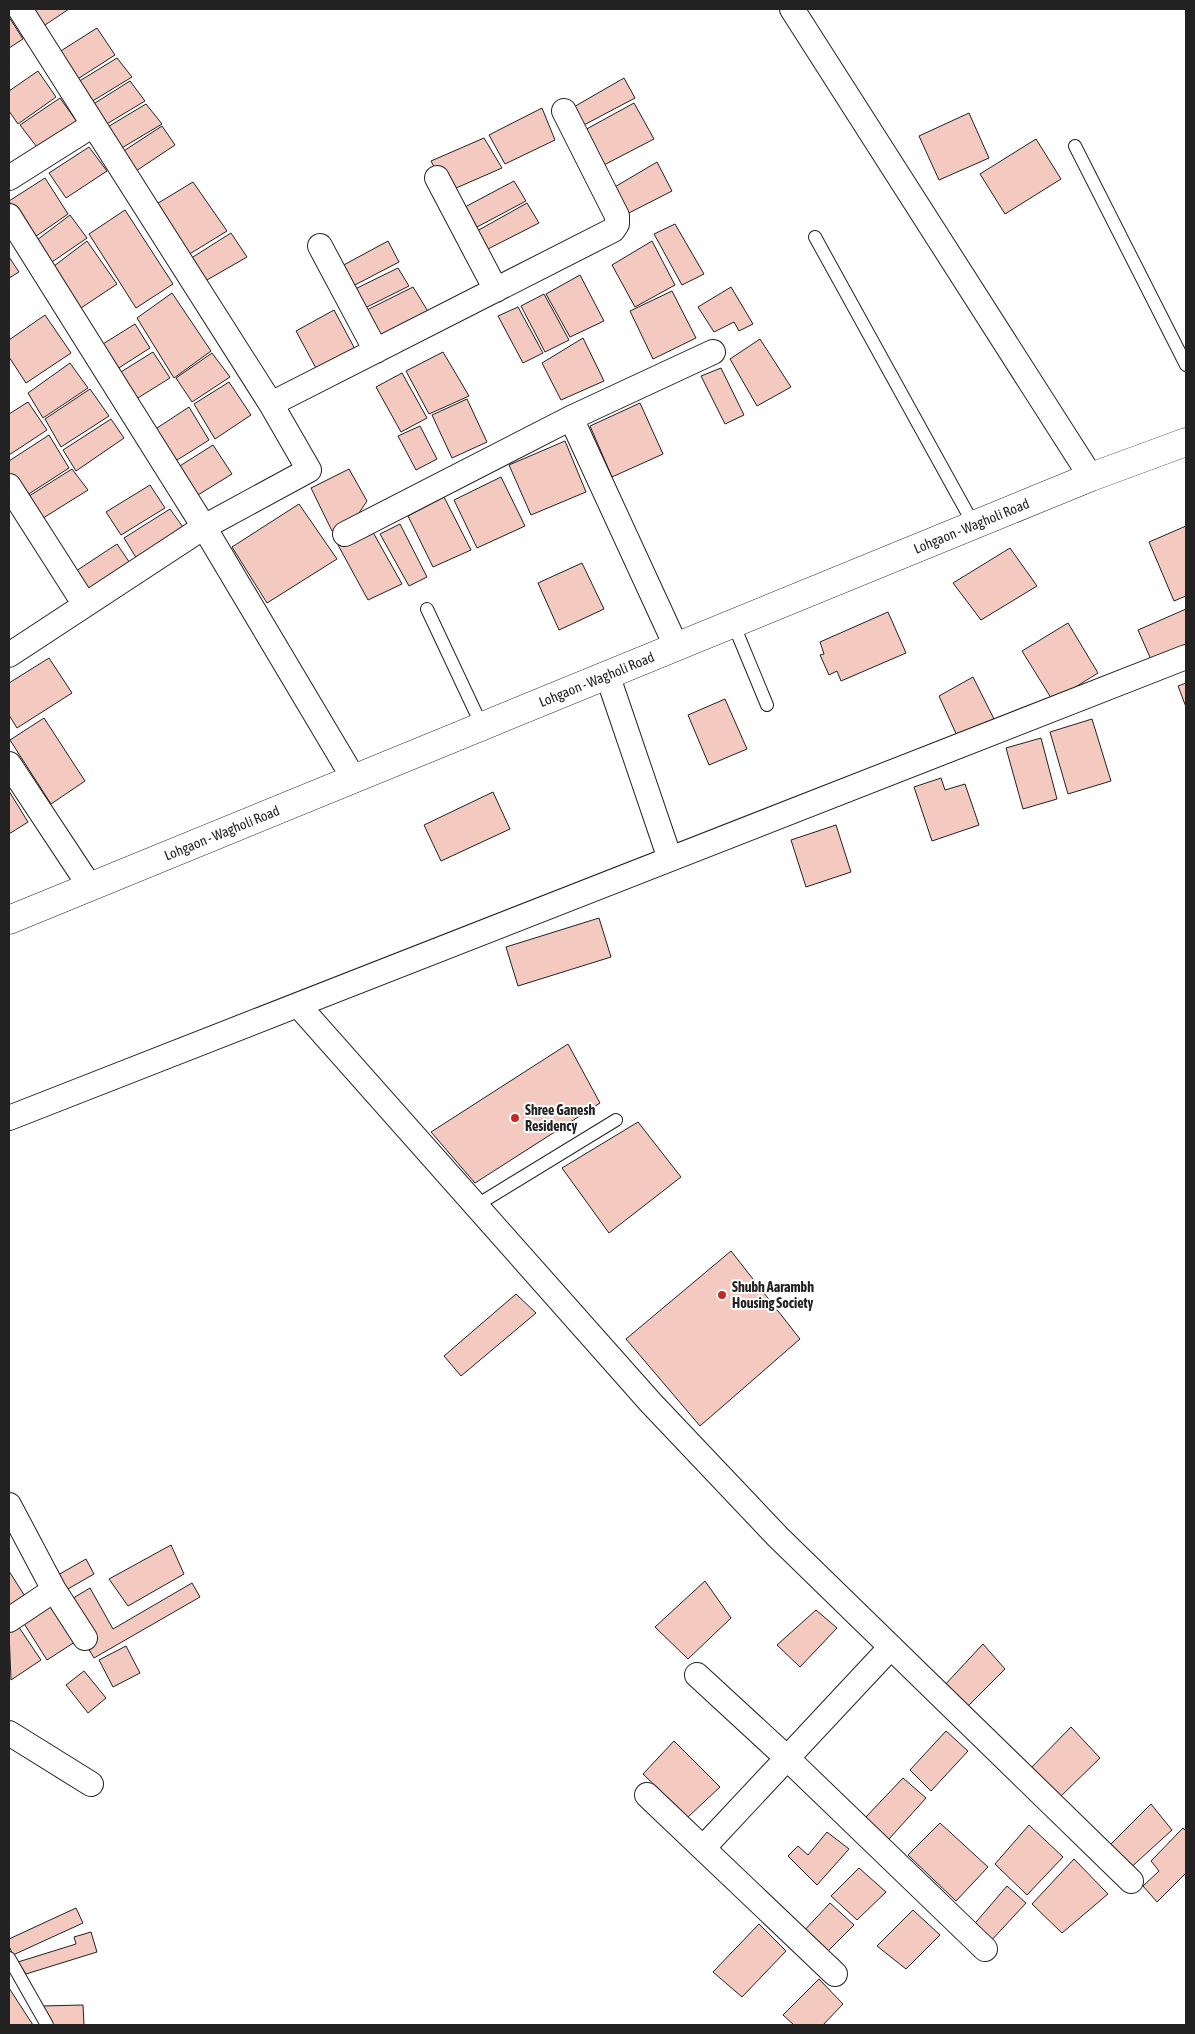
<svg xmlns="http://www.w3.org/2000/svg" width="1195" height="2034" font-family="'Asap Condensed',sans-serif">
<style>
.building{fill:#f3c9c0;stroke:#222}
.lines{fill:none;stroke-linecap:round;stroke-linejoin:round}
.lane-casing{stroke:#222;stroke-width:14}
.street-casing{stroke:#222;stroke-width:26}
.primary-casing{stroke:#222;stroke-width:29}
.lane{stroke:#fff;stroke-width:12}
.street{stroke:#fff;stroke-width:24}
.primary{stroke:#fff;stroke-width:28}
.poi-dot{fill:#c62828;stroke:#fff;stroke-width:2}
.labels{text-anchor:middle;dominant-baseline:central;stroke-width:4;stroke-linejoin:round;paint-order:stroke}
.street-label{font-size:14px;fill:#222;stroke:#fff}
.poi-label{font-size:14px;font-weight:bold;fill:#222;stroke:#fff;text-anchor:start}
</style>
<rect width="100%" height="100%" fill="#fff"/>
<path class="building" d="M26 9H69L39 29Z
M9 17 23 39 9 48Z
M97 28 115 55 73 82 56 54Z
M117 58 132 77 86 105 73 85Z
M38 71 56 97 18 124 9 111V91Z
M624 78 635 98 582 126 572 108Z
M130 81 145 101 100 128 87 108Z
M60 98 80 126 40 151 20 125Z
M634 103 654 139 602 166 583 131Z
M146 104 162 124 115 152 101 131Z
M542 108 555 140 505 164 489 135Z
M969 113 989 158 939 180 919 136Z
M162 126 175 145 130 175 116 156Z
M484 138 502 168 447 192 431 161Z
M1036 139 1061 179 1005 214 980 174Z
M89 147 107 171 66 198 49 173Z
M657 162 672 191 623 216 608 191Z
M45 178 68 214 32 239 9 201Z
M514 181 526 201 477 227 465 207Z
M193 182 227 231 183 258 150 208Z
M527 203 539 223 488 249 477 231Z
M125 210 173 284 136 308 89 234Z
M70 215 87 238 52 262 37 240Z
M675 224 704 274 682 285 654 234Z
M231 233 247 257 200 284 185 262Z
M87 241 117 284 78 310 58 282 62 277 54 266Z
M388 241 399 262 351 287 340 267Z
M652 241 675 285 635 307 612 265Z
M9 257 19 272 9 278Z
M398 268 409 286 359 311 349 292Z
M580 275 604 321 570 337 546 294Z
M413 287 432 318 381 345 363 312Z
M731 287 753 324 739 331 734 322 714 332 698 307Z
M672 291 696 338 653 359 630 311Z
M172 293 211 351 174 378 137 318Z
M544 294 569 340 545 352 521 306Z
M518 307 543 353 523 363 498 316Z
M334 310 356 351 318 372 296 331Z
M45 315 71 353 26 383 9 357V340Z
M135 324 150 348 114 371 98 347Z
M583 338 604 381 561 400 542 363Z
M760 339 791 387 757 406 730 359Z
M153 352 170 378 133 401 116 375Z
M443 352 469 396 429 414 406 371Z
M212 353 230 377 192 402 176 378Z
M70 363 88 388 43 418 28 393Z
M721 368 744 415 725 424 701 376Z
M402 373 427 418 401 432 376 387Z
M229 382 251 415 215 439 194 404Z
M90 389 109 416 61 447 45 419Z
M467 399 487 442 452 458 432 415Z
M28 402 47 430 9 455V414Z
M640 403 663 454 612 477 590 426Z
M189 407 209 440 174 462 154 430Z
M111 419 124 438 76 471 63 450Z
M420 426 437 459 416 470 398 436Z
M49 435 69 468 21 499 9 479V461Z
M565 441 586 492 531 515 509 465Z
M213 445 232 474 193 498 175 469Z
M72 469 88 490 40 520 26 498Z
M349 469 367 501 353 522 332 531 311 488Z
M501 477 525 526 477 548 454 500Z
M150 485 165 508 121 535 106 512Z
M444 497 471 550 433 567 408 516Z
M299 504 337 559 267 603 232 547Z
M170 509 188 534 140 564 124 538Z
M400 524 427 577 409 586 380 534Z
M1186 526V596L1174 601 1149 542Z
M370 527 402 584 368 600 338 545Z
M117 544 134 569 86 601 70 575Z
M1010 548 1037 586 981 620 953 583Z
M582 563 604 609 559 630 538 583Z
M1186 609V648L1153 664 1138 630Z
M888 612 906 653 841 681 837 671 829 675 820 655 824 654 820 642Z
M1068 623 1098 673 1053 701 1022 651Z
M49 658 72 693 17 728 9 715V683Z
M973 677 995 721 958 738 939 696Z
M1186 683V707L1178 686Z
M725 699 747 749 709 765 688 715Z
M44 718 85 781 51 804 10 740Z
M1092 719 1111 781 1068 794 1050 732Z
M1041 738 1057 799 1023 809 1006 748Z
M941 778 945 790 965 784 979 825 932 841 914 787Z
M9 791 28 822 9 834Z
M493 792 510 829 441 861 424 825Z
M836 825 851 872 806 887 791 840Z
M599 918 611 957 518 986 506 947Z
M568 1044 600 1103 475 1183 431 1132Z
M638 1122 681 1177 609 1233 562 1168Z
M731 1251 800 1339 700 1426 626 1339Z
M516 1294 536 1313 461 1376 444 1356Z
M171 1545 184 1574 128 1606 109 1579Z
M86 1559 94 1574 66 1590 58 1575Z
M9 1571 26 1598 9 1609Z
M705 1581 731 1618 688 1659 655 1627Z
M192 1583 200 1597 94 1658 85 1643 70 1600 90 1588 113 1629Z
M53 1602 78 1640 47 1660 23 1622Z
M816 1610 837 1628 800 1667 777 1645Z
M18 1626 41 1660 11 1680 9 1632Z
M983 1644 1005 1669 965 1709 942 1688Z
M126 1646 140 1673 113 1687 99 1660Z
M84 1671 106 1698 88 1713 66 1685Z
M1071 1727 1100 1758 1059 1798 1029 1770Z
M946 1731 968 1751 931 1791 910 1770Z
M674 1741 720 1787 688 1817 643 1774Z
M903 1778 926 1798 889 1839 865 1818Z
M1151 1804 1172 1830 1127 1871 1106 1849Z
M940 1823 988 1867 956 1901 908 1855Z
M1029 1825 1063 1857 1027 1895 995 1864Z
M1183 1828 1186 1831V1873L1157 1902 1143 1886 1159 1871 1151 1861Z
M827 1832 849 1849 817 1885 788 1856 798 1846 808 1855Z
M1074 1859 1108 1894 1062 1933 1032 1904Z
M859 1868 886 1892 857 1920 831 1896Z
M1007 1886 1026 1903 989 1943 971 1928Z
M830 1903 854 1925 824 1955 801 1934Z
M76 1908 83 1923 13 1955 9 1946V1939Z
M913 1910 940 1935 906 1969 877 1946Z
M759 1924 786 1951 742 1997 713 1972Z
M91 1932 97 1952 26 1974 18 1962 76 1944 74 1937Z
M819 1979 843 2004 823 2025H794L783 2015Z
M9 1988 33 2025H9Z
M83 2005 84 2025H52L41 2006Z"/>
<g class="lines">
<defs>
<path id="lane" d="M1075 146 1186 365
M815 237 974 525
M427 609 482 726
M733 623 767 705
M477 1205 616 1120
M9 1958 47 2025"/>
<path id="street" d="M792 9 1091 477
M9 178 93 125
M437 178 496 290
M9 216 204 527 354 779
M320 246 376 351
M271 404 613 230 617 224V216L564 111
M571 418 676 646
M9 486 85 605
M345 534 571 418 713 352
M9 655 204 527 309 470 271 404 20 9
M607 674 670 859
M9 764 89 885
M298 1005 651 1403 778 1537 1131 1881
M9 1118 1186 657
M9 1505 54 1590 85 1638
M9 1620 54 1590
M697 1675 787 1758 985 1949
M9 1733 91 1784
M647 1795 835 1974
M704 1847 891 1647"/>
<g id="primary">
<path id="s1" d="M9 920 1091 477 1186 442"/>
</g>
</defs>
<use href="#lane" class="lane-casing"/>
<use href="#street" class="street-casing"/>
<use href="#primary" class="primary-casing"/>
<use href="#lane" class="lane"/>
<use href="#street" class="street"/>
<use href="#primary" class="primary"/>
</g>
<g class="poi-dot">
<circle cx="515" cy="1118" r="5"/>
<circle cx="722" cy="1295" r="5"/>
</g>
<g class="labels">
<g class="street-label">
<text stroke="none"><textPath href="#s1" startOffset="1040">Lohgaon - Wagholi Road</textPath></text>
<text stroke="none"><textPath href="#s1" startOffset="635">Lohgaon - Wagholi Road</textPath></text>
<text stroke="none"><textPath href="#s1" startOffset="230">Lohgaon - Wagholi Road</textPath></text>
</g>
<g class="poi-label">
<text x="525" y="1110">Shree Ganesh<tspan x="525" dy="16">Residency</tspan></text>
<text x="732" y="1287">Shubh Aarambh<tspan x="732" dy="16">Housing Society</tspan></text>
</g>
</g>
<rect width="1195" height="2034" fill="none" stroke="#222222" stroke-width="20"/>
</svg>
